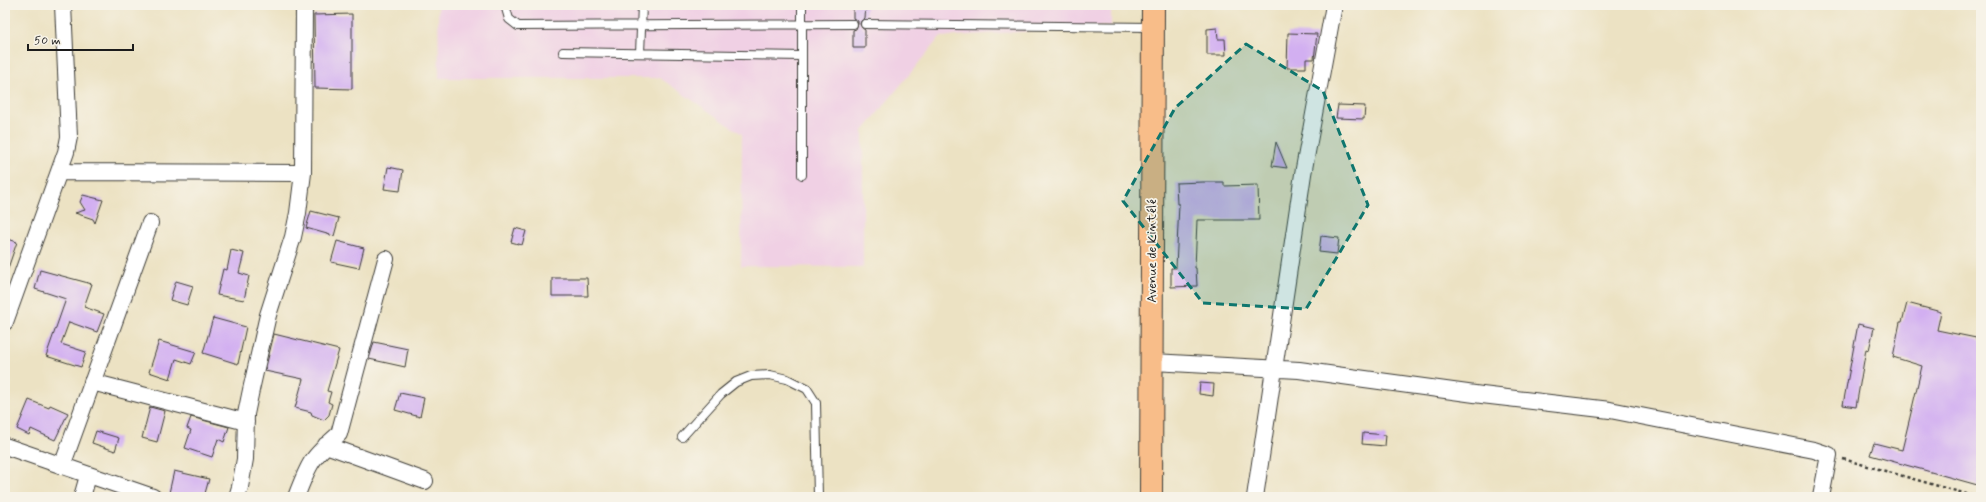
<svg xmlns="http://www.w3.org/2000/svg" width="1986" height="502" font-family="Mynerve,sans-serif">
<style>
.built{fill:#f0d0e4}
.building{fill:#d2aff1}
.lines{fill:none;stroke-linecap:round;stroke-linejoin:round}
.lane-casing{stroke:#3b3a35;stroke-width:10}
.street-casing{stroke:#3b3a35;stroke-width:18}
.primary-casing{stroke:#3b3a35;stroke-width:24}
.path{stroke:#3b3a35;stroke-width:2.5;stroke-dasharray:3 3;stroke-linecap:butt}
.lane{stroke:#fff;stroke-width:8}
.street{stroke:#fff;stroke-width:16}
.primary{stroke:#f8bd89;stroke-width:22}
.marked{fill:#0f766e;fill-opacity:0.2;stroke:#0f766e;stroke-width:3;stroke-dasharray:8 5;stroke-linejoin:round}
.labels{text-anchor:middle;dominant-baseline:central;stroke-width:3.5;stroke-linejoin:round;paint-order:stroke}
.street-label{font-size:13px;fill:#1c1c1c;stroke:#f7f3e8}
</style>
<rect width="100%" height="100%" fill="#f7f3e8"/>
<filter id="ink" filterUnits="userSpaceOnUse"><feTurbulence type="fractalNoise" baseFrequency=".025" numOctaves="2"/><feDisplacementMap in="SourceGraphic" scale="8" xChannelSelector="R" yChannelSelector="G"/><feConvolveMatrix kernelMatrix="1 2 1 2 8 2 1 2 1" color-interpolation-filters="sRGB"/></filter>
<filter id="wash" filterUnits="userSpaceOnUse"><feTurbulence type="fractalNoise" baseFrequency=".012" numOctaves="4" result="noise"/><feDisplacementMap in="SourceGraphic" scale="16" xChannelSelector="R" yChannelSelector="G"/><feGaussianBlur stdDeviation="0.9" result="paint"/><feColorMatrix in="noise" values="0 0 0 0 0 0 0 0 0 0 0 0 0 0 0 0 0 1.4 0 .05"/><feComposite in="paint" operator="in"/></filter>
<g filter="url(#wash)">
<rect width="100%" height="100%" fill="#ece2c3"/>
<path class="built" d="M438 5H1111V26L940 37 863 131V267L741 266 742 134 660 78H439Z"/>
<g id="blocks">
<path class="building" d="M853 5H866L865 18 861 21 860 24 862 28 865 30V48H853V30L856 29 858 24V21L853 18Z
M352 14V89L315 88 314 15Z
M1217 28 1218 39H1225L1226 55H1207V29Z
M1288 33 1317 34 1314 59H1306V68H1287Z
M1338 105 1365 106 1364 119 1336 118Z
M1276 142 1287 168 1272 166Z
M388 167 403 170 400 191 384 189Z
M1203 182H1224V186L1258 185 1259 220H1197L1195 268H1196L1197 286 1171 287V268H1176L1179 204H1177L1176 183Z
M83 195 103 200 95 223 93 219 75 213 85 210 80 202Z
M311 211 339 218 334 236 306 228Z
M515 228 526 231 522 245 511 242Z
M1321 236 1339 238 1337 254 1319 252Z
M5 238 17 242 7 271H5Z
M337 241 364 248 359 268 331 262Z
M231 250 244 253 239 273 249 276 244 300 217 295 223 269 227 270Z
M40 270 92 284 84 307 104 314 97 332 69 322 61 344 86 352 81 367 46 356 66 299 35 289Z
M552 278H587L588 296H552Z
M176 281 193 286 187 305 170 300Z
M1907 303 1941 312 1937 330 1981 339V486L1870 455 1874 443 1902 450 1910 417 1922 366 1893 357 1900 322H1902Z
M213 318 246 327 238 364 203 353Z
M1858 324 1874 328 1869 350 1866 349 1856 407 1843 405Z
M274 334 339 350 327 391 331 392 328 402 332 404 329 415 324 420 312 415 311 412 295 408 303 379 265 371Z
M159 341 196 352 191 364 176 359 170 379 149 372Z
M374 342 408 349 405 367 369 359Z
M1200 383 1214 384 1213 396 1199 394Z
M400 393 424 398 420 417 395 410Z
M29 400 49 408 50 405 68 413 55 440 31 429 29 435 17 429Z
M150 407 165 411 157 442 142 438Z
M191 417 229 427 224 442 218 439 212 457 185 448 191 430 187 428Z
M96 431 119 438 115 451 92 443Z
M1363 433 1386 435 1385 446 1362 444Z
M174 471 209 479 204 497H188L169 493Z"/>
</g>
</g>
<g filter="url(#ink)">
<use href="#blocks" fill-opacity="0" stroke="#3b3a35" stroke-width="1"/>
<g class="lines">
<defs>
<path id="lane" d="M505 5 509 19 518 26 853 24
M865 24 1153 27
M563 52 802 56
M640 53 642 5
M802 175V5
M682 437 721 394 736 382 751 376 770 375 787 379 807 389 816 403 818 497"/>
<path id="street" d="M59 172 303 173
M5 322 66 152 69 137 63 5
M1153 362 1299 370 1482 395 1610 410 1814 450 1829 455 1821 497
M92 382 246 422
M326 445 425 481
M5 446 153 497
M62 466 150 223
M82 497 88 476
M237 497 240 487 245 459 246 414 251 390 268 315 293 237 298 213 303 173 304 5
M296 497C309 463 311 458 339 434L386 259
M1255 497 1303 174 1334 5"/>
<path id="primary" d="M1151 497 1153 5"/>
</defs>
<use href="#lane" class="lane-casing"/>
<use href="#street" class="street-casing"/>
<use href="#primary" class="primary-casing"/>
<path class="path" d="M1843 459 1977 497"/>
<use href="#lane" class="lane"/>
<use href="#street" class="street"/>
<use href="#primary" class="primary"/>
</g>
</g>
<path class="marked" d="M1246 44 1323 91 1368 205 1306 309 1203 303 1123 201 1175 108Z"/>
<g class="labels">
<g class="street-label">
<text transform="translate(1152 251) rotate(-90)">Avenue de Kintélé</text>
</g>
</g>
<rect width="1986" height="502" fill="none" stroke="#f7f3e8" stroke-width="20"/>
<path d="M28 44v6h105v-6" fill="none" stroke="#1c1c1c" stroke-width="2"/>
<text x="34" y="44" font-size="12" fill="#1c1c1c" stroke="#f7f3e8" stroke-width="3" paint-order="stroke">50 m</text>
</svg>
